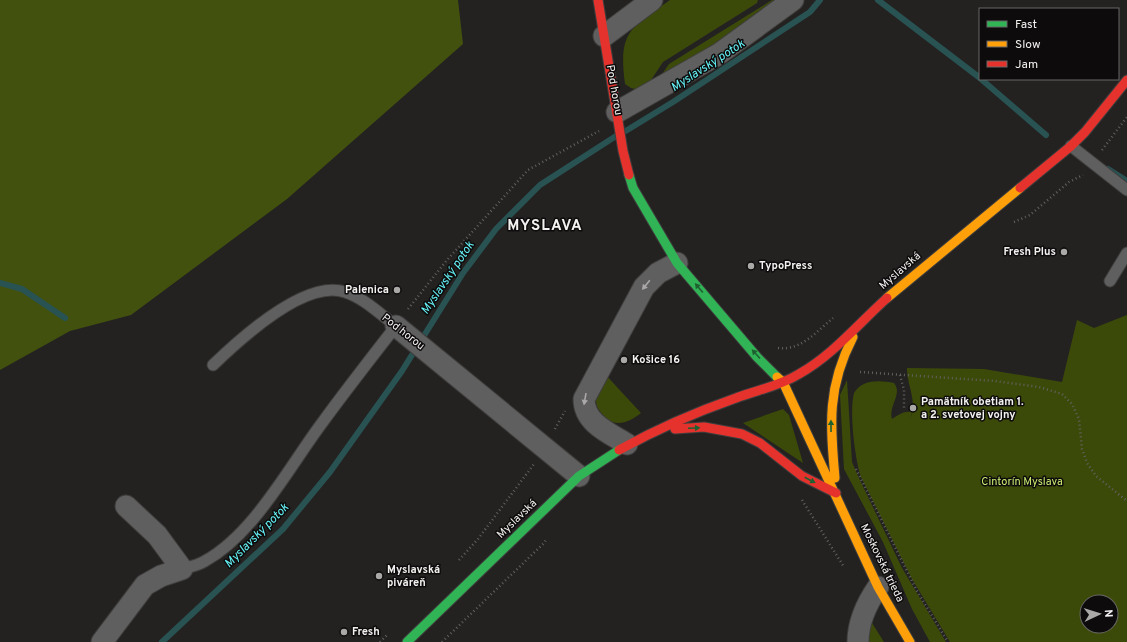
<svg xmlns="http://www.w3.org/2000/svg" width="1127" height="642" font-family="Overpass,sans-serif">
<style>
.green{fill:#3c4a09;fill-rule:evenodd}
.forest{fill:#42510d}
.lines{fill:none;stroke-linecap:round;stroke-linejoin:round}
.stream{stroke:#295253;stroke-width:6}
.lane-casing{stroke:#3f3e3d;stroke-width:13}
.street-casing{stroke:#3f3e3d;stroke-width:23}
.fast-casing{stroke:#3f3e3d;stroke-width:11}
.slow-casing{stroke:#3f3e3d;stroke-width:11}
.jam-casing{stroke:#3f3e3d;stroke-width:11}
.path{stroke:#626161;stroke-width:2.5;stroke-dasharray:1 3;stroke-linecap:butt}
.lane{stroke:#605f5f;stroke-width:11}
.street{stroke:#605f5f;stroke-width:21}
.fast{stroke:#30b455;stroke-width:9}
.slow{stroke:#ff9f0a;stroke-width:9}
.jam{stroke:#e5322d;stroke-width:9}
.oneway{fill:#aaa8a8}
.oneway2{fill:#1e6030}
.poi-dot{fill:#aba9a8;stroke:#0d0b0b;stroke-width:1.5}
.labels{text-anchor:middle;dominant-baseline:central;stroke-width:3;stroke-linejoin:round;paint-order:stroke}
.street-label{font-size:11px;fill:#f4f2f1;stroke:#0d0b0b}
.poi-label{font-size:11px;font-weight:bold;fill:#f4f2f1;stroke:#0d0b0b;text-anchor:start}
.park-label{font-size:11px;fill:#cbec71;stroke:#0d0b0b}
.water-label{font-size:12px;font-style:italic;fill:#66f6fa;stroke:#0d0b0b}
.district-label{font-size:15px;font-weight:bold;letter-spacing:1px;fill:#f4f2f1;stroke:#0d0b0b}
</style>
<rect width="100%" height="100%" fill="#232221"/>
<path class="green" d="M670 0H758L757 3 663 62 647 86 639 90 631 88 625 84C618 32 630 28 670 0Z
M772 0H782L700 55 658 80 669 64Z
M1127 315V642H950L912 579 861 477C855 459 849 412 854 393 862 379 880 380 894 383 903 394 888 406 892 419 899 415 903 411 912 412L910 419C918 401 907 387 907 368L984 369 1062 382 1077 320 1094 328ZM1087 602H1111V626H1087Z
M604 373 641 413C630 422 614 429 603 415 599 410 596 406 596 401 596 391 601 382 604 373Z
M847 380 852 462 858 476 902 568 946 642H930L912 609 883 542 844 469 840 395Z
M783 409 789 415 803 463 743 423Z
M872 623 884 642H867L869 627Z"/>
<path class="forest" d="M0 0H458L463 44 287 199 131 315 70 331 0 370Z"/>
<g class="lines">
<path class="stream" d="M878 0 980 78
M981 79 1046 135
M624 132 673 102 810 12 820 0
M1108 169 1127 181
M0 283 22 289 65 318
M162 642 283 529 330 472 402 371 463 273 496 229 540 185 616 136"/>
<defs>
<path id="lane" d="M1071 146 1127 190
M1110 281 1127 253
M182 569C190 567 199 565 205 561 254 534 289 467 322 423 346 390 371 358 396 326 380 314 364 298 345 292 305 279 240 339 213 365"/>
<path id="street" d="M604 36 652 0
M617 112 719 54 793 0
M396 326 579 476
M627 444C609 433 584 423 584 399L644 287 658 273 677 263
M102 642 145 585 161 576 182 569 157 535 126 506
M858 642C858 622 867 603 878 587"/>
<path id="fast" d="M629 175 633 188 677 263 757 357 777 377
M407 642 579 476 619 450"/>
<path id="slow" d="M887 298 1020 188
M777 377 783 382 878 587 910 642
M835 478C830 424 827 387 853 337"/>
<path id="jam" d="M598 0 623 151 629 175
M1020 188 1071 146 1085 132 1127 80
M675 429 704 427 742 434 760 443 802 476 836 493
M619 450C657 429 696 412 736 398 757 390 780 386 799 374 833 355 858 324 887 298"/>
</defs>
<use href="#lane" class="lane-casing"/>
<use href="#street" class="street-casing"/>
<use href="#fast" class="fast-casing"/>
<use href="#slow" class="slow-casing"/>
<use href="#jam" class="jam-casing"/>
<path class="path" d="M1102 150 1127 117
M1014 222 1030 215 1069 182 1083 175
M408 309 447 260 528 170 599 131
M778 348C801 351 817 331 833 318
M860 372 995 381 1039 387 1062 394 1072 404 1079 419 1082 449 1087 463 1096 476 1127 501
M900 375 904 390V408
M555 429 565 411
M856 469 917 591 948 642
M802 500 844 567
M459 560 478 539 534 464
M380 642 387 635
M442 642 544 543 547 538"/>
<use href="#lane" class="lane"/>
<use href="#street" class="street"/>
<use href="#fast" class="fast"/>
<use href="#slow" class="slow"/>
<use href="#jam" class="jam"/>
</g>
<defs><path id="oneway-solid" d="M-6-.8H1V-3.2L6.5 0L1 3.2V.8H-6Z"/></defs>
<g class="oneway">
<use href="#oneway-solid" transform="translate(646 285) rotate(129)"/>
<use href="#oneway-solid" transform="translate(585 399) rotate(100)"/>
</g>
<g class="oneway2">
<use href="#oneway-solid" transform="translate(699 288) rotate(-130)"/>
<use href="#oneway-solid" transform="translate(756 354) rotate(-132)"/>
<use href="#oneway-solid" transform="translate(831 426) rotate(-90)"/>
<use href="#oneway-solid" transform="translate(694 428) rotate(-3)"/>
<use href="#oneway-solid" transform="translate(810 480) rotate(28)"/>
</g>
<g class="poi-dot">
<circle cx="1064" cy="252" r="4"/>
<circle cx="751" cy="266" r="4"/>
<circle cx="397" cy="290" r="4"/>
<circle cx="624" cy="360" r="4"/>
<circle cx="913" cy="408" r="4"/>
<circle cx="379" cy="576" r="4"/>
<circle cx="344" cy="632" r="4"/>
</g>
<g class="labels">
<g class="street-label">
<text transform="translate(614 90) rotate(80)">Pod horou</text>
<text transform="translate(900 271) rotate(-41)">Myslavská</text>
<text transform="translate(403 332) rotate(38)">Pod horou</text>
<text transform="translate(517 519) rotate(-44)">Myslavská</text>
<text transform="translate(882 563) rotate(64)">Moskovská trieda</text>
</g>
<g class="poi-label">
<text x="1056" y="252" text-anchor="end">Fresh Plus</text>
<text x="759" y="266">TypoPress</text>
<text x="389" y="290" text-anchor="end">Palenica</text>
<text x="632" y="360">Košice 16</text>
<text x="921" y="402">Pamätník obetiam 1.<tspan x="921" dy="13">a 2. svetovej vojny</tspan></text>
<text x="387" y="570">Myslavská<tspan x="387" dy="13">piváreň</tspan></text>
<text x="352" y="632">Fresh</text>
</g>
<g class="park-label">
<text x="1022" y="482">Cintorín Myslava</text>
</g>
<g class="water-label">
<text transform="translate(708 66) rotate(-33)">Myslavský potok</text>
<text transform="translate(448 278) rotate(-56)">Myslavský potok</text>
<text transform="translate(257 536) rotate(-45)">Myslavský potok</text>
</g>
<g class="district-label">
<text x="545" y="226">MYSLAVA</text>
</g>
</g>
<rect x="979" y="8" width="140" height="72" fill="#0d0b0b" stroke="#696767"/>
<rect x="987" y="21" width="20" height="6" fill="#30b455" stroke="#696767"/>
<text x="1015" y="28" font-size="12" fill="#f4f2f1">Fast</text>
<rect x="987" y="41" width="20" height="6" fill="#ff9f0a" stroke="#696767"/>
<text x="1015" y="48" font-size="12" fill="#f4f2f1">Slow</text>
<rect x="987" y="61" width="20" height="6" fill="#e5322d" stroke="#696767"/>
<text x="1015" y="68" font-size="12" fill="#f4f2f1">Jam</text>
<g transform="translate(1099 614) rotate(86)"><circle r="19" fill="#0d0b0b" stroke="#696767"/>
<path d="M0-3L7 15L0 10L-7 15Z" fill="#aba9a8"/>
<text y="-6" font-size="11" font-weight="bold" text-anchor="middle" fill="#f4f2f1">N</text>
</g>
</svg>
